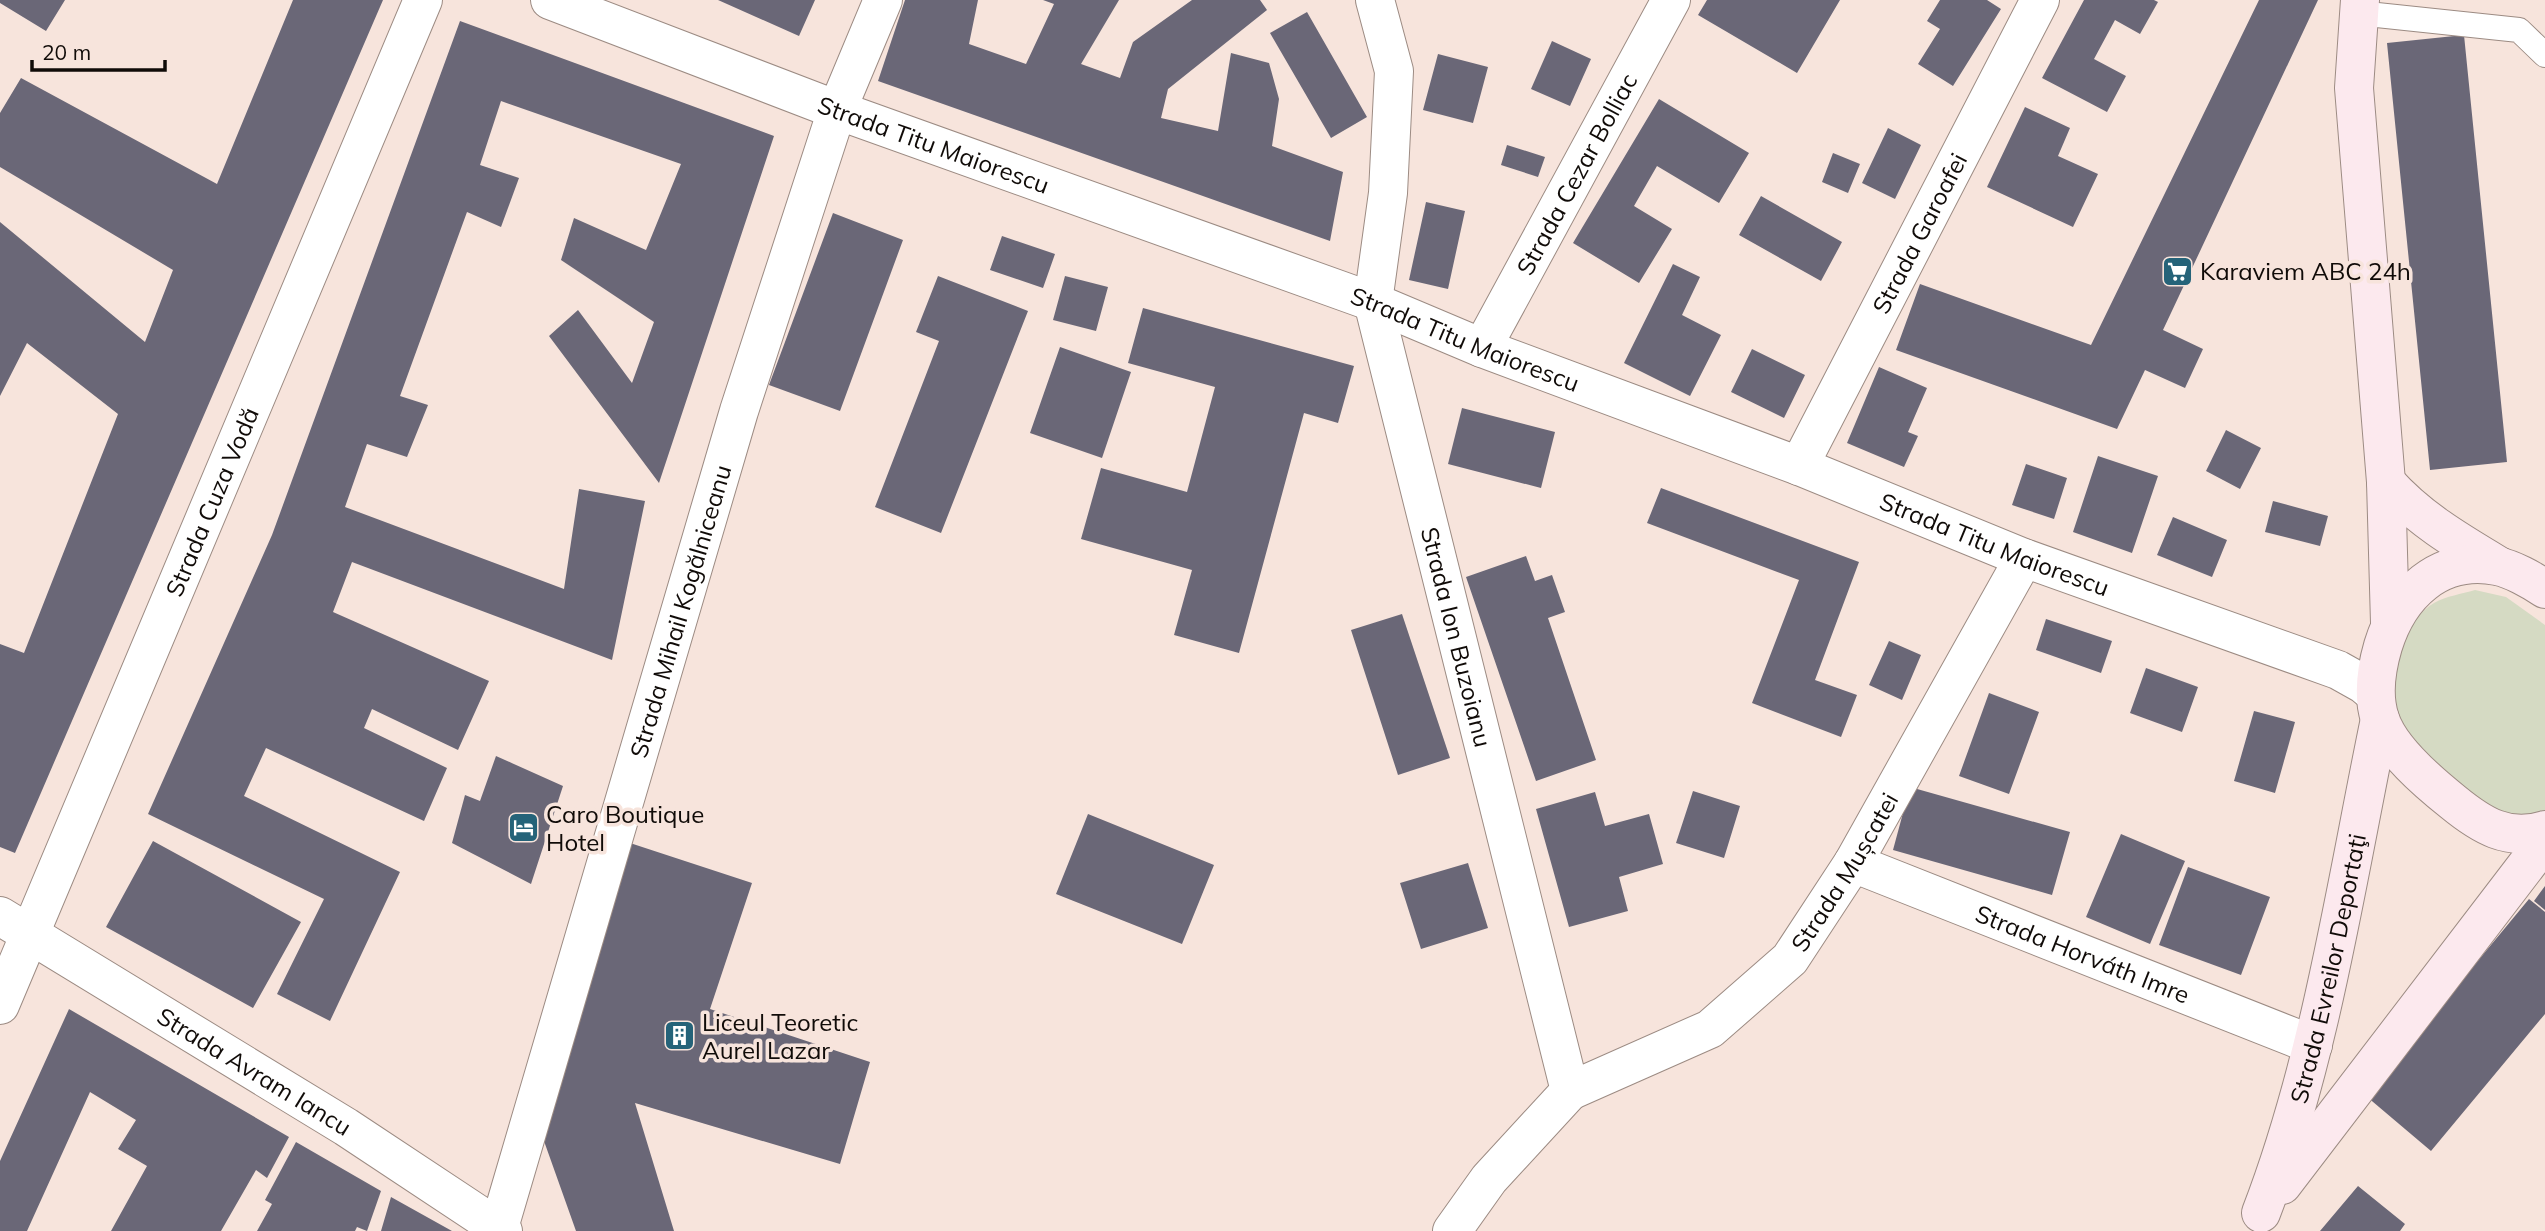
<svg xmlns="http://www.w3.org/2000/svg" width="2545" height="1231" font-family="Mulish,sans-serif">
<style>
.green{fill:#d5dac3}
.building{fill:#6a6777}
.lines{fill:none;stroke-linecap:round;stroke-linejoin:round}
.lane-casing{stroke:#9c8b83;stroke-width:26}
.street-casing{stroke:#9c8b83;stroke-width:40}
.secondary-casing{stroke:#9c8b83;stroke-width:40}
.lane{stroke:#fff;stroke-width:24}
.street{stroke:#fff;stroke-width:38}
.secondary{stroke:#fce9ee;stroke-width:38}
.labels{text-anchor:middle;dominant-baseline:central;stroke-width:7;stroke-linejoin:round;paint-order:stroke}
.street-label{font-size:24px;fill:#100b08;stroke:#f7e4dc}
.poi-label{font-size:24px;fill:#100b08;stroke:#f7e4dc;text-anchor:start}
</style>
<rect width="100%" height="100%" fill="#f7e4dc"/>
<path class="green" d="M2475 590 2506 597 2545 625V810C2537 812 2527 816 2519 815 2476 814 2451 781 2423 753 2415 745 2399 733 2394 722 2380 684 2399 624 2434 603 2447 596 2461 594 2475 590Z"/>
<path class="building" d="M0 0H65L46 31 0 3Z
M293 0H383L15 853 0 847V644L24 653 118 414 27 343 0 396V222L145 342 173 270 0 167V113L21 78 217 184Z
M718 0H815L799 36Z
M905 0H978L969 44 1026 64 1054 4 1043 0H1119L1081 64 1120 78 1133 42 1192 0H1260L1267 10 1168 89 1161 118 1218 131 1231 53 1269 63 1279 99 1272 146 1343 172 1330 241 878 81Z
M1707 0H1840L1797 73 1698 15Z
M1940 0H1987L2001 9 1953 86 1918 64 1940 29 1927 21Z
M2084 0H2154L2158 2 2140 34 2115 20 2094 59 2126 76 2107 112 2042 78Z
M2259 0H2318L2163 330 2203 349 2185 388 2145 370 2117 429 1896 350 1920 284 2091 345Z
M1307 12 1367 117 1331 138 1270 33Z
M460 21 774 136 659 483 549 336 578 310 632 383 654 322 561 260 574 218 646 250 681 164 501 101 480 165 519 178 501 227 467 212 400 396 428 405 407 457 367 444 345 507 564 589 579 489 645 501 612 660 352 562 333 612 489 681 458 750 372 709 364 728 447 768 424 821 266 748 244 796 400 872 330 1021 277 994 324 899 148 814 272 535Z
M2464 35 2507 462 2430 470 2387 43Z
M1552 41 1591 59 1570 106 1531 89Z
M1438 54 1488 67 1473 123 1423 110Z
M1659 99 1749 153 1719 203 1657 166 1634 206 1672 229 1639 283 1573 243Z
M2025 107 2070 128 2058 156 2098 174 2073 227 1987 187Z
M1888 128 1921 145 1895 199 1862 183Z
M1507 145 1545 157 1538 177 1501 165Z
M1833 153 1860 164 1848 193 1822 182Z
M1761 196 1842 242 1821 281 1739 235Z
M1426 202 1465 211 1448 289 1409 280Z
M833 213 903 240 840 411 769 385Z
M1002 236 1055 254 1043 288 990 270Z
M1673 264 1700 277 1682 315 1721 335 1690 396 1624 363Z
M938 276 1028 311 941 533 875 507 939 341 916 332Z
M1065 276 1108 287 1096 331 1053 320Z
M1143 308 1354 366 1338 423 1304 413 1239 653 1174 635 1192 570 1081 539 1101 468 1187 492 1215 387 1128 363Z
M1060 347 1131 372 1102 458 1030 433Z
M1752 349 1805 375 1784 418 1731 392Z
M1879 367 1927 388 1908 432 1918 436 1904 467 1847 443Z
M1462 408 1555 432 1541 488 1448 464Z
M2226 430 2261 448 2240 489 2206 471Z
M2098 456 2158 476 2132 553 2073 532Z
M2026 464 2067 478 2054 519 2012 505Z
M1661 488 1859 562 1815 680 1857 695 1841 737 1752 703 1799 580 1647 523Z
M2273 501 2328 516 2320 546 2265 532Z
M2173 517 2227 540 2212 577 2157 555Z
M1526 556 1535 581 1552 575 1565 612 1548 618 1596 760 1536 781 1466 577Z
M1402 614 1450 758 1398 775 1351 630Z
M2046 619 2112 641 2101 673 2036 650Z
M1889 641 1921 655 1902 700 1869 685Z
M2146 668 2198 687 2182 732 2130 713Z
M1989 693 2039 712 2009 794 1959 776Z
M2254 711 2295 722 2275 793 2234 781Z
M496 756 563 786 531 884 452 843 465 795 480 801Z
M1910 787 2070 832 2052 895 1893 850Z
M1693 791 1740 806 1724 858 1676 843Z
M1595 792 1605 826 1649 814 1663 864 1619 877 1628 911 1569 927 1536 809Z
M1088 814 1214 865 1182 944 1056 894Z
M2121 834 2185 861 2150 944 2086 917Z
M153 841 301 922 253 1008 106 927Z
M630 843 752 883 710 1009 870 1062 840 1164 635 1103 674 1231H576L539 1127Z
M1468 863 1488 928 1421 949 1400 883Z
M2188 867 2270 897 2241 975 2159 945Z
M2545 886V910L2534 901Z
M2529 899 2545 912V1014L2431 1151 2366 1096Z
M69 1009 289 1137 267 1178 256 1170 221 1231H111L147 1166 118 1149 136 1120 90 1092 27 1231H0V1161Z
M296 1142 381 1191 367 1231 357 1227 355 1231H257L272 1204 265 1200Z
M2358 1186 2405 1224 2400 1231H2320Z
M391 1197 452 1231H381Z"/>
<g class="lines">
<defs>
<path id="lane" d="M2358 13 2519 30 2545 55"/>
<g id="street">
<path id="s1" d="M550 0 837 110 1373 302 1482 348 1799 466 2024 558 2338 670 2363 684 2375 694"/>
<path id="s2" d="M1375 0 1394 71 1388 193 1373 302 1570 1091 1489 1179 1452 1231"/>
<path id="s3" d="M1482 348 1671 0"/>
<path id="s4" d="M1799 466 2040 0"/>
<path id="s5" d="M1853 863 2313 1045"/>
<path id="s6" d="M0 916 346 1127 503 1231"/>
<path id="s7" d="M0 1005 423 0"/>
<path id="s8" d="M1570 1091 1710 1029 1790 959 1853 863 2024 558"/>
<path id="s9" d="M498 1231 739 411 837 110 883 0"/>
</g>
<g id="secondary">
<path d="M2360 0 2354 88 2386 482 2390 623"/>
<path d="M2386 482C2418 518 2457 541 2499 566"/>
<path d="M2545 589C2532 580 2512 569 2497 566 2439 555 2399 594 2383 646 2376 670 2372 695 2380 719 2390 750 2428 782 2453 802 2481 825 2508 842 2545 830"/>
<path d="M2282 1185 2545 841"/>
<path id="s10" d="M2261 1213C2321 1057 2346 883 2380 719"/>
</g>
</defs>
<use href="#lane" class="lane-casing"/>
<use href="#street" class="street-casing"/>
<use href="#secondary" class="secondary-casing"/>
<use href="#lane" class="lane"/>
<use href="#street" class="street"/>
<use href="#secondary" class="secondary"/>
</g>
<defs>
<symbol id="supermarket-square" viewBox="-11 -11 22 22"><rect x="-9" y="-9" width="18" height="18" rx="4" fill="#256379" stroke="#f7e4dc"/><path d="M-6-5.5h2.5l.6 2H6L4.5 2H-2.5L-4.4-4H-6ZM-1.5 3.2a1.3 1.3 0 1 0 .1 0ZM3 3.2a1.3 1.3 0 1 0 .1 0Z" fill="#fff"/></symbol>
<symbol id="hotel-square" viewBox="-11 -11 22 22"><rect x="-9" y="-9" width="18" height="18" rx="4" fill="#256379" stroke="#f7e4dc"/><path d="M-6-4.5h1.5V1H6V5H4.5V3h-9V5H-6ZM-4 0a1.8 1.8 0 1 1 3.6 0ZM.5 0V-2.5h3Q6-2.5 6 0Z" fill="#fff"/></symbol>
<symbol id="building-square" viewBox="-11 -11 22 22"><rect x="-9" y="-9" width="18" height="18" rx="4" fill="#256379" stroke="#f7e4dc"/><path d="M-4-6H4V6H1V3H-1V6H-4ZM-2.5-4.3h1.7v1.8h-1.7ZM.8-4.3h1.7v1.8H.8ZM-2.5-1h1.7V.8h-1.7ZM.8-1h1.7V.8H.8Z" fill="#fff"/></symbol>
</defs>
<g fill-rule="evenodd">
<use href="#supermarket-square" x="2160" y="254" width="35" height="35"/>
<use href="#hotel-square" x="506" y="810" width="35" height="35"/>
<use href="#building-square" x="662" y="1018" width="35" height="35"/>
</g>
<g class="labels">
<g class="street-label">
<text stroke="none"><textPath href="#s1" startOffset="410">Strada Titu Maiorescu</textPath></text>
<text stroke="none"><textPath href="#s3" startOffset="198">Strada Cezar Bolliac</textPath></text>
<text stroke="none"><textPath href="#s4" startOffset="262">Strada Garoafei</textPath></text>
<text stroke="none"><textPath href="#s1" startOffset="976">Strada Titu Maiorescu</textPath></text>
<text stroke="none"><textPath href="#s7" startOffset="546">Strada Cuza Vodă</textPath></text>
<text stroke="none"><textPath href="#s1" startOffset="1544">Strada Titu Maiorescu</textPath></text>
<text stroke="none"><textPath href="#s9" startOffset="646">Strada Mihail Kogălniceanu</textPath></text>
<text stroke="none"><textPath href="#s2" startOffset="651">Strada Ion Buzoianu</textPath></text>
<text stroke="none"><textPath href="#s8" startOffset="362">Strada Mușcatei</textPath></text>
<text stroke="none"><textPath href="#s5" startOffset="247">Strada Horváth Imre</textPath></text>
<text stroke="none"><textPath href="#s10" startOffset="254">Strada Evreilor Deportaţi</textPath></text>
<text stroke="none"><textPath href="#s6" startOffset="298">Strada Avram Iancu</textPath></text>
</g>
<g class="poi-label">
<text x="2200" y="271">Karaviem ABC 24h</text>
<text x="546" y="814">Caro Boutique<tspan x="546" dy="28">Hotel</tspan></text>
<text x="702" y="1022">Liceul Teoretic<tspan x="702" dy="28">Aurel Lazar</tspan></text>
</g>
</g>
<path d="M32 60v10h133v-10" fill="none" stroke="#100b08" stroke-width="3.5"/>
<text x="42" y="60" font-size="21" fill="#100b08" stroke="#f7e4dc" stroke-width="5" paint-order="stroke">20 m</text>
</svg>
